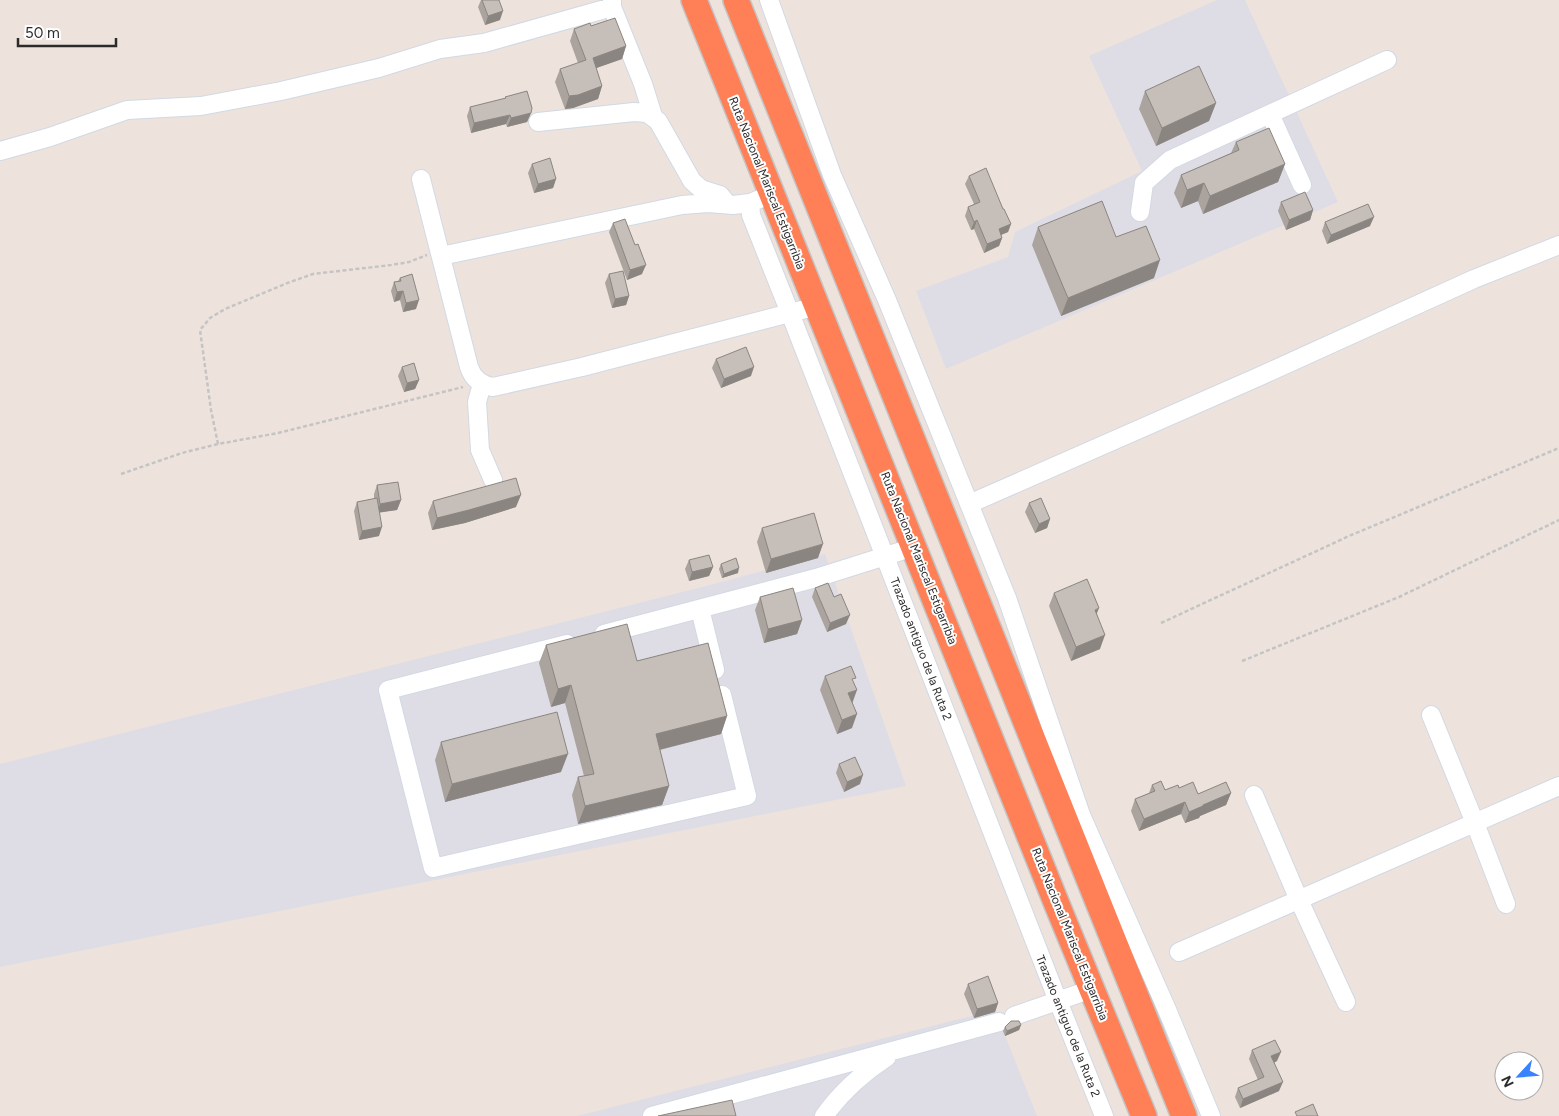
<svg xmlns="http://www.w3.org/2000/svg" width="1559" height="1116" font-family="Figtree,sans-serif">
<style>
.industrial{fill:#dedde5}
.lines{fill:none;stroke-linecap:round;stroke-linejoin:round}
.minor-casing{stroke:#d1d9e4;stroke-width:20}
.highway-casing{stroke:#c4c4c4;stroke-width:28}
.path{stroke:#c4c4c4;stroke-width:2.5;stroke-dasharray:4 2.5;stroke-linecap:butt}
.minor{stroke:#fff;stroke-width:18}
.highway{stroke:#ff7f56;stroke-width:25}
.wall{fill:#aaa39e}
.shaded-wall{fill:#8b8581}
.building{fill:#c6beb8;stroke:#8b8581}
.labels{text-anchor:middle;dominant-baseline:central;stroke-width:4;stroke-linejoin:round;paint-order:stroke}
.street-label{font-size:12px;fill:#2b2b2b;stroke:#fff}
</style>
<rect width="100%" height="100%" fill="#ede3dc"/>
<path class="industrial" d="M1217 0H1245L1338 202 946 369 916 291 1008 257 1015 232 1142 171 1089 56Z
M825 554 906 786 0 967V764L710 585Z
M995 1010 1037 1116H577Z"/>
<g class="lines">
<defs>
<path id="minor" d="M612 0V7L643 84 653 116
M769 0 832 175 887 300 1007 598 1081 815 1168 1012 1211 1116
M1270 114 1302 185
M538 122 634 112 647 113 658 121 692 181 701 189 720 195 725 201
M0 151 50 137 127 110 201 106 281 91 379 68 440 49 484 43 612 7
M421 179 469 367C473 379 481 385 493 387L582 367 817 306
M772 194 750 203 751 215 790 313 1058 1001 1104 1116
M1140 212 1144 183 1170 160 1387 60
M441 256 682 205 708 203 733 205 750 203
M482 384 477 402 480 450 493 480
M969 504 1258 377 1474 279 1559 245
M700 609 715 670
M604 634 816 578 914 547
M567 644 388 690 433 868 747 796 722 695
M1431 715 1475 823 1506 904
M1254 795 1299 900 1346 1002
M1179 952 1559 786
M1014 1016 1092 989
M652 1116 999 1022
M824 1116C842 1091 861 1074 887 1057"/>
<path id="highway" d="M694 0 1058 907 1144 1116
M736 0 1184 1116"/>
</defs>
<use href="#minor" class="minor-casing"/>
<use href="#highway" class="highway-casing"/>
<path class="path" d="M218 444 211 410 200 330 210 318 225 309 290 282 313 274 391 265 409 262 427 255
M121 474 182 453 218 444 278 433 463 387
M1161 623 1349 536 1559 448
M1242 661 1399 597 1559 520"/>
<use href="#minor" class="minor"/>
<use href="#highway" class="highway"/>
</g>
<path class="wall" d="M481 0H499L500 20 485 25 478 7Z
M591 26 626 46 622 59 596 68 602 86 598 99 573 108 565 109 555 82 560 69 578 63 570 41 574 29Z
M1145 91 1216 103 1209 121 1156 146 1139 109Z
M505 97 531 113 527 122 507 127 506 124 471 133 467 116 470 107 505 99Z
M1236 142 1285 164 1278 182 1203 214 1198 201 1181 208 1174 193 1181 175 1231 153Z
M532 164 556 179 553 188 534 193 528 173Z
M969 176 1003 209 1011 224 1008 232 1001 235 1002 238 999 246 984 253 974 229 971 230 965 216 968 207 974 204 965 184Z
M1281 202 1313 210 1310 220 1286 230 1278 211Z
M1325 222 1370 226 1327 244 1322 231Z
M613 223 642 274 627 280 609 232Z
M1038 227 1116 237 1154 278 1061 316 1032 245Z
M609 274 629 296 626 305 612 308 605 283Z
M400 278 416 309 403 312 400 300 394 302 391 291 394 282 398 281Z
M716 359 751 376 721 388 712 368Z
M402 367 419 380 415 389 404 392 398 376Z
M377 485 401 500 397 510 380 512 379 536 359 540 354 511 357 502 374 499V494Z
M433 501 516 507 465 523 432 530 428 513Z
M1029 503 1050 519 1047 528 1035 533 1025 512Z
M762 528 818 558 766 573 757 542Z
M689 560 713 567 709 576 689 581 685 569Z
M721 564 738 573 722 578 719 569Z
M815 588 846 624 827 632 812 597Z
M1054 593 1097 614 1100 649 1071 661 1049 606Z
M760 597 802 620 797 634 764 643 755 610Z
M546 645 637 661 727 716 721 734 660 750 669 786 662 805 578 824 572 795 578 777 584 776 565 703 551 707 539 663Z
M825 676 854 683 852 702V728L837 734 820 690Z
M441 742 561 772 445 802 435 760Z
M839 764 860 784 844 792 836 773Z
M1152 785 1165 790 1179 788 1198 794 1231 793 1226 805 1200 816 1199 818 1185 823 1181 814 1139 831 1131 811 1135 799 1149 793Z
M968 984 998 1003 995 1012 974 1018 964 994Z
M1021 1025 1019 1030 1005 1036 1003 1031 1005 1027Z
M1252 1050 1277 1061 1274 1063 1279 1091 1240 1108 1235 1097 1238 1088 1258 1080 1249 1059Z"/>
<path class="shaded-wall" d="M503 11 500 20 485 25 488 16Z
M626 46 622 59 588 71 593 58Z
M602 86 598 99 573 108 565 109 569 96Z
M1216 103 1209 121 1156 146 1162 128Z
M531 113 527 122 507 127 511 118Z
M510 115 506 124 471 133 474 123Z
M1285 164 1278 182 1203 214 1210 196Z
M556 179 553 188 534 193 538 184Z
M1204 183 1198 201 1181 208 1187 190Z
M1313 210 1310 220 1286 230 1289 220Z
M1374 217 1370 226 1327 244 1331 235Z
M977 220 974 229 971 230 974 222Z
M1011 224 1008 232 996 237 999 229Z
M1002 238 999 246 984 253 987 244Z
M1160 260 1154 278 1061 316 1068 298Z
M646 265 642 274 627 280 630 270Z
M403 291 400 300 394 302 397 292Z
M629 296 626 305 612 308 615 299Z
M419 300 416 309 403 312 406 303Z
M754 367 751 376 721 388 724 379Z
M419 380 415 389 404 392 407 383Z
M521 495 516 507 465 523 432 530 437 518Z
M401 500 397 510 377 513 380 504Z
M1050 519 1047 528 1035 533 1039 524Z
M382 527 379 536 359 540 362 531Z
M823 544 818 558 766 573 771 559Z
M713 567 709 576 689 581 692 572Z
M739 568 738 573 722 578 724 574Z
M1099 608 1094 621 1095 610Z
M850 615 846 624 827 632 830 623Z
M802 620 797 634 764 643 768 629Z
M1105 635 1100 649 1071 661 1076 647Z
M571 685 565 703 551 707 558 689Z
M857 690 852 704 848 693Z
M857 714 852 728 837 734 842 720Z
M727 716 721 734 650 752 656 734Z
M568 754 561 772 445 802 452 784Z
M863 775 860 784 844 792 847 782Z
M669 786 662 805 578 824 585 806Z
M1231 793 1226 805 1200 816 1199 818 1185 823 1189 812 1203 805Z
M1185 802 1181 814 1139 831 1144 819Z
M998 1003 995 1012 974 1018 977 1009Z
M1021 1025 1019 1030 1005 1036 1007 1031Z
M1281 1052 1277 1061 1268 1065 1271 1056Z
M1283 1082 1279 1091 1240 1108 1243 1099Z"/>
<path class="building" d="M482 0H499L503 11 488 16Z
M615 18 626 46 593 58 602 86 578 95 569 96 560 69 586 60 574 29 590 23 591 26Z
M1199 66 1216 103 1162 128 1145 91Z
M527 91 532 108 531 113 511 118 510 115 474 123 470 107 506 98 505 97Z
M1269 128 1285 164 1210 196 1204 183 1187 190 1181 175 1239 150 1236 142Z
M550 158 556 179 538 184 532 164Z
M986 168 1003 209H1004L1011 224 999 229 1002 238 987 244 977 220 974 222 968 207 980 202 969 176Z
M1305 192 1313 210 1289 220 1281 202Z
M1102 201 1116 237 1146 226 1160 260 1068 298 1038 227Z
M1368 204 1374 217 1331 235 1325 222Z
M625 219 635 245 638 244 646 265 630 270 613 223Z
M623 271 629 296 615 299 609 274Z
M412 274 419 300 406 303 403 291 397 292 394 282 401 281 400 278Z
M746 347 754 367 724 379 716 359Z
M414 363 419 380 407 383 402 367Z
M516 478 521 495 469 510 437 518 433 501Z
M398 482 401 500 380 504 377 485Z
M377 498 382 527 362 531 357 502Z
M1041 498 1050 519 1039 524 1029 503Z
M814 513 823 544 771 559 762 528Z
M709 555 713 567 692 572 689 560Z
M736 558 739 568 724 574 721 564Z
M1087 579 1099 608 1095 610 1105 635 1076 647 1054 593Z
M828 583 834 597 841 594 850 615 830 623 815 588Z
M793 588 802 620 768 629 760 597Z
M627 624 637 661 708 643 727 716 656 734 669 786 585 806 578 777 594 774 571 685 558 689 546 645Z
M851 666 856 678 852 679 857 690 848 693 857 714 842 720 825 676Z
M557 712 568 754 452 784 441 742Z
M855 757 863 775 847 782 839 764Z
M1161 781 1165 790 1178 785 1179 788 1193 782 1198 794 1226 782 1231 793 1203 805V806L1189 812 1185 802 1144 819 1135 799 1155 791 1152 785Z
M988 976 998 1003 977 1009 968 984Z
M1011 1021H1019L1021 1025 1007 1031 1005 1027Z
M1275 1040 1281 1052 1271 1056 1283 1082 1243 1099 1238 1088 1264 1077 1252 1050Z
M732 1100 736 1116H658Z
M1313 1104 1318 1116H1297L1295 1112Z"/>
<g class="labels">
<g class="street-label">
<text transform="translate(767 183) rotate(68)">Ruta Nacional Mariscal Estigarribia</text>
<text transform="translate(919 558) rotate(68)">Ruta Nacional Mariscal Estigarribia</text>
<text transform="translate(921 649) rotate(69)">Trazado antiguo de la Ruta 2</text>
<text transform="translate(1070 934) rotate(68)">Ruta Nacional Mariscal Estigarribia</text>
<text transform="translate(1068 1026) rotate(68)">Trazado antiguo de la Ruta 2</text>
</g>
</g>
<g transform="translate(1519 1076) rotate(244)"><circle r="24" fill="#ffffff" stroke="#aaaaaa"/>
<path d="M0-4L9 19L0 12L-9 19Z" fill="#3883ff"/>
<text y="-8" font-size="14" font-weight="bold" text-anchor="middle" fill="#2b2b2b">N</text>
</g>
<path d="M18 38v8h98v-8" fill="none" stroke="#2b2b2b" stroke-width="2.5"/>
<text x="25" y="38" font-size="15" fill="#2b2b2b" stroke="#ffffff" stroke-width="4" paint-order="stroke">50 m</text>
</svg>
